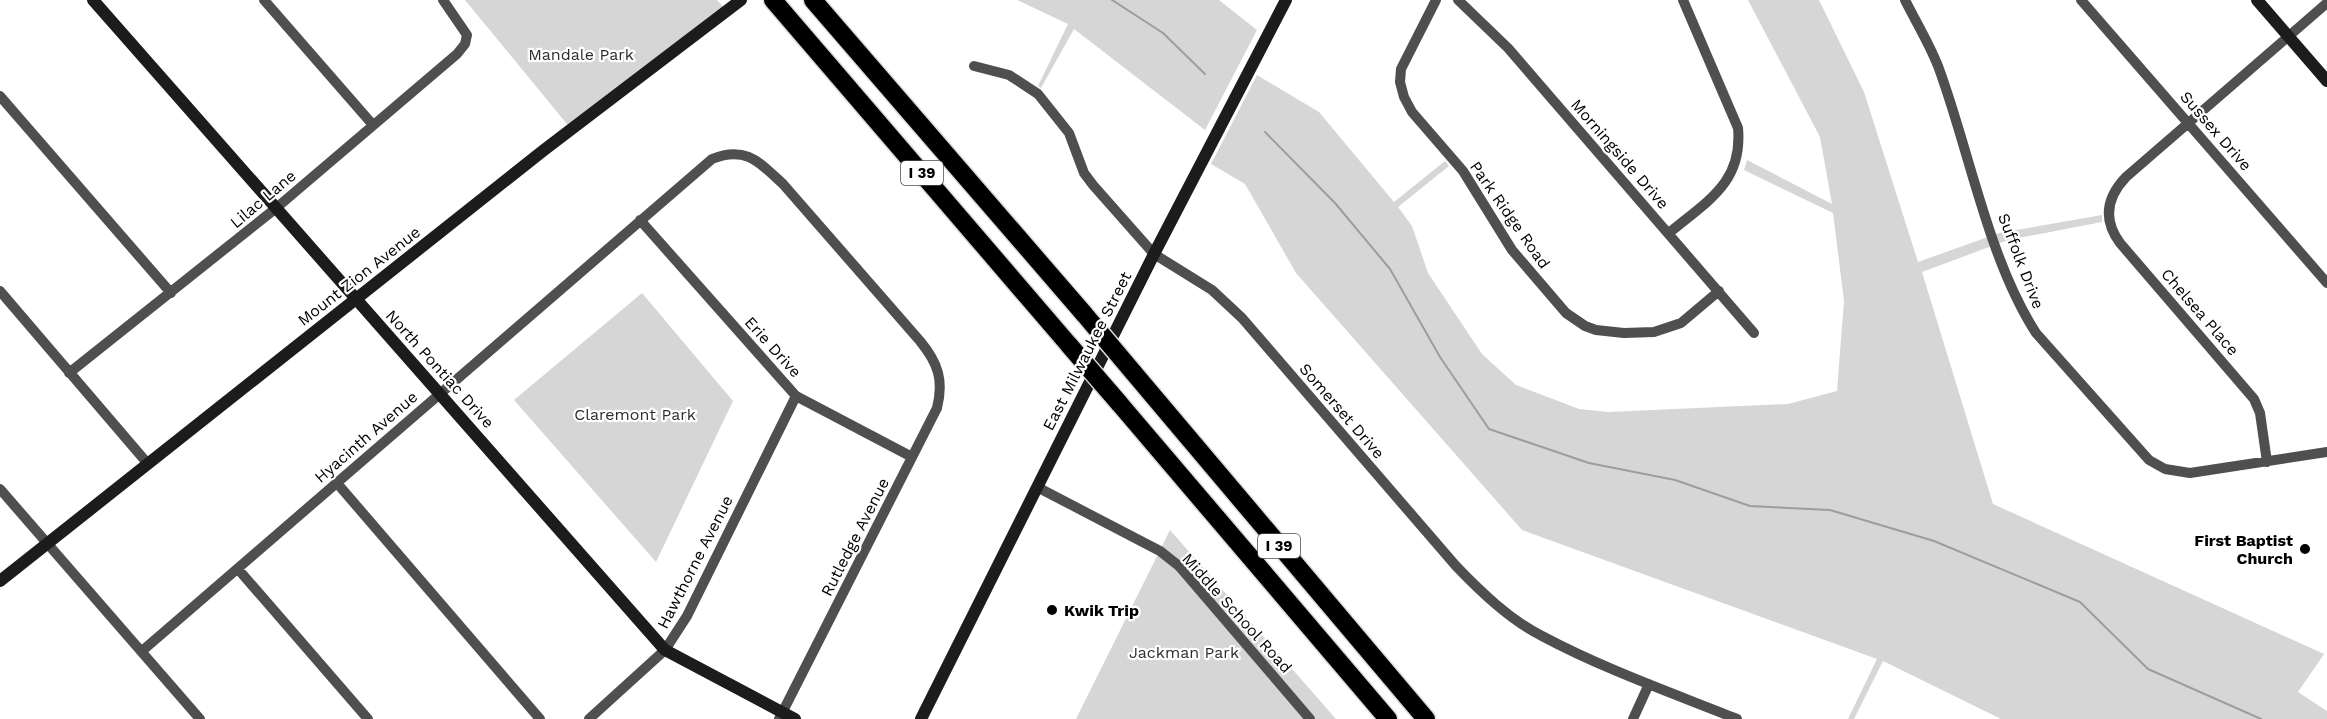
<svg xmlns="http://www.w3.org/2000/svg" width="2327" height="719" font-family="'Work Sans',sans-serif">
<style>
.green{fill:#d6d6d6}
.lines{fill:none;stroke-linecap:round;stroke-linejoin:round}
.stream{stroke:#9d9d9d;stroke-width:2}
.highway-casing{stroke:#dbdbdb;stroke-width:21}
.street{stroke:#4f4f4f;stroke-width:10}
.secondary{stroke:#1c1c1c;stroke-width:12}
.highway{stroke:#000;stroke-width:18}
.highway-bridge-casing{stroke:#dbdbdb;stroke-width:21;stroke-linecap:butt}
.highway-bridge{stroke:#000;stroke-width:18}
.poi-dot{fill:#000;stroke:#fff;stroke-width:2}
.labels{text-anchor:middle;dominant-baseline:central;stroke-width:4.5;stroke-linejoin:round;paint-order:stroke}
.shield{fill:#fff;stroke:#4c4c4c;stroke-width:1.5}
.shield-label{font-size:15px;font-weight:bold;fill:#000}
.park-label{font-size:16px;fill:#2d2d2d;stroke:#fff}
.street-label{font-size:16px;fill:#000;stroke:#fff}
.poi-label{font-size:16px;font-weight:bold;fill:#000;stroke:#fff;text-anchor:end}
</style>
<rect width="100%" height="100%" fill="#fff"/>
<path class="green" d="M465 0H717L727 11 571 129Z
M1017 0H1219L1257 30 1205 130 1074 29 1041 88 1038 86 1068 24Z
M1748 0H1819L1864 92 1918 262 1999 233 2102 215V222L2008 240 1922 272 1993 504 2324 654 2298 692 2327 711V719H2001L1883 661 1854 719H1848L1877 659 1522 530 1296 273 1245 184 1211 164 1257 75 1319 112 1394 202 1445 161 1449 166 1398 207 1412 226 1428 273 1482 354 1516 385 1579 409 1608 412 1788 404 1837 391 1844 301 1833 213 1744 170 1747 160 1832 204 1820 137Z
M642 293 733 401 656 562 514 400Z
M1170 530 1336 719H1076Z"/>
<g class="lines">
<path class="stream" d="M1112 0 1163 33 1205 74
M1265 132 1335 203 1390 269 1440 357 1489 429 1589 463 1675 480 1750 506 1830 510 1934 541 2080 602 2148 669 2261 719"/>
<defs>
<path id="highway" d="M773 0 1069 345
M813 0 1085 315
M1133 372 1426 719
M1119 403 1388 719"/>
</defs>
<use href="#highway" class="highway-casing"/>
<path class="street" d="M264 0 373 125
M1436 0 1401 69 1400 82 1404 97 1412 112 1463 171 1512 250 1566 313 1585 326 1596 330 1624 333 1654 332 1681 323 1719 291
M1458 0 1508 48 1754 333
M1905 0C1916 22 1929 43 1938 66 1969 149 1988 259 2036 333L2149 460 2165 469 2190 473 2327 452
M2081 0 2327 283
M974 66 1009 75 1038 94 1069 133 1084 173 1093 185 1154 254 1212 290 1242 318 1456 566C1481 592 1510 620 1542 636 1604 669 1672 693 1737 719
M0 96 171 293
M640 220 796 396 912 457
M1669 233C1707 201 1743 183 1738 128L1683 0
M0 291 148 464
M69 373 275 209 457 54 465 44 467 35 443 0
M2267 462 2260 413 2254 399 2120 243C2103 220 2106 198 2126 177L2327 3
M336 482 540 719
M1037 487 1160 551 1179 566 1310 719
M0 489 200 719
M238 569 368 719
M142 651 712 159C746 145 760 163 783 184L920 341C938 363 944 380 937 408L779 719
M589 719 665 650 687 616 796 396
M1633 719 1649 684"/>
<path class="secondary" d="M93 0 665 650 795 719
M2257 0 2327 81
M0 581 544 150 741 0
M921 719 1154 254 1286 0"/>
<use href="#highway" class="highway"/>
<defs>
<path id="highway-bridge" d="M1085 315 1133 372
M1069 345 1119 403"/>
</defs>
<use href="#highway-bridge" class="highway-bridge-casing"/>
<use href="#highway-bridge" class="highway-bridge"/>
</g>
<g class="poi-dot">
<circle cx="2305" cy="549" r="6"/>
<circle cx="1052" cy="610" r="6"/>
</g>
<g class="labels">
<g class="shield">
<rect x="901" y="161" width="42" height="24" rx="4.5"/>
<rect x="1258" y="534" width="42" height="24" rx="4.5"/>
</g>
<g class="shield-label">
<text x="922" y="173">I 39</text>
<text x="1279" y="546">I 39</text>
</g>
<g class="park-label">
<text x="581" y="54">Mandale Park</text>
<text x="635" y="414">Claremont Park</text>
<text x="1184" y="652">Jackman Park</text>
</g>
<g class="street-label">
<text transform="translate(2216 131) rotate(49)">Sussex Drive</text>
<text transform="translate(1620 154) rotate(49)">Morningside Drive</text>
<text transform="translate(263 199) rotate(-40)">Lilac Lane</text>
<text transform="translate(1510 215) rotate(55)">Park Ridge Road</text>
<text transform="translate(2021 261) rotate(69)">Suffolk Drive</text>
<text transform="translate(359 276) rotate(-38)">Mount Zion Avenue</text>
<text transform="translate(2200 312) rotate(49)">Chelsea Place</text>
<text transform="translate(773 347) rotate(48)">Erie Drive</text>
<text transform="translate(1087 351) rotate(-63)">East Milwaukee Street</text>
<text transform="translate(440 369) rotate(48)">North Pontiac Drive</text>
<text transform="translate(1342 411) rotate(49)">Somerset Drive</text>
<text transform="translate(366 437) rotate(-41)">Hyacinth Avenue</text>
<text transform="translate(855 537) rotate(-63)">Rutledge Avenue</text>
<text transform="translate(695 562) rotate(-63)">Hawthorne Avenue</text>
<text transform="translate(1237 613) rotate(48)">Middle School Road</text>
</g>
<g class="poi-label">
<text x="2293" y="540">First Baptist<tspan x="2293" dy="18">Church</tspan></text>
<text x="1064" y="610" text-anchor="start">Kwik Trip</text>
</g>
</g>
</svg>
